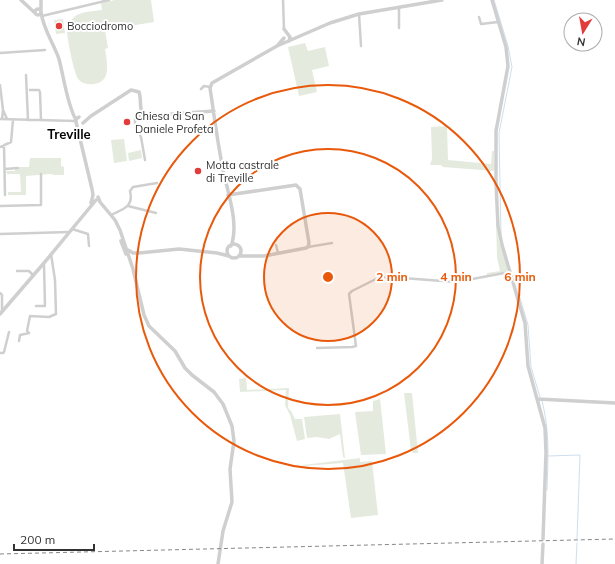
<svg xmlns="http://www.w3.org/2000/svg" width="615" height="564" font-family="Mulish,sans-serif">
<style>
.green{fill:#e4ebde}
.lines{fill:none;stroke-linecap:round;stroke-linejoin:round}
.stream{stroke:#cedeed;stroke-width:1}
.minor{stroke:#cfcfcf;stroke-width:2.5}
.tertiary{stroke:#cfcfcf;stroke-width:3.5}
.rail{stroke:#878787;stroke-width:1;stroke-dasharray:4 3;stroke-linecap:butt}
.ring{fill:none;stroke:#e8590c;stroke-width:2}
.poi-dot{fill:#e23c3a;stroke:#fff;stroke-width:1.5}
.labels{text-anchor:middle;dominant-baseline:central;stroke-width:4;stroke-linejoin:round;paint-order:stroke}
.poi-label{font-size:11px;fill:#323232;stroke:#fff;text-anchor:start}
.quarter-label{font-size:13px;font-weight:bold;fill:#000;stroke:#fff}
.centre{fill:#e8590c;stroke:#fff;stroke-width:2}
.ring-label{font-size:12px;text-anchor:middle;font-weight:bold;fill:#e8590c;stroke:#fff;stroke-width:4;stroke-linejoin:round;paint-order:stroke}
</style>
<rect width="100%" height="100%" fill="#fff"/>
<path class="green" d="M115 0H151L154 22 105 30 108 48 105 49C107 62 112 82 94 84 89 85 83 84 79 80 74 75 67 38 67 30 68 24 72 18 77 15 84 11 95 11 102 10L101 3Z
M63 19 65 33 56 34 54 20Z
M305 43 308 51 325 47 329 66 312 70 317 92 299 96 288 47Z
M447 126 448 160 491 164 492 151H494V171L443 167 441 165H430L432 159 431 127Z
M124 139 127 161 114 163 111 140Z
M141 150 142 158 129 161 128 153Z
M30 158H61V166L64 167V175H54L51 174 26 176V195H8V192H21L20 174H7L6 171H15V169L18 167H29Z
M496 220 499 241 508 270 505 272 487 275V273L500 271 497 257Z
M246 378 247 390 289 388 288 408 291 411 295 419H302L305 439 297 441 290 415 285 405 286 390 240 392 239 379Z
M404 393H412L418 453H413L411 450Z
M380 399 386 454 361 455 355 412 373 411V401Z
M340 414 345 458 343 457 340 434 329 439 317 437 307 438 304 417Z
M360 458V462L372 461 378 515 351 518 343 463 303 466V465Z"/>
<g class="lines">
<path class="stream" d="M494 0 508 46 512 67 499 133 501 234
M520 298 528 325 531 367 540 397
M542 401C550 431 548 460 547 490
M548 456 580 455 577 539
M576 564 577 543"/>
<path class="minor" d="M283 0 284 29
M399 7V28
M359 14 361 46
M42 16 109 0
M479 17 481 24 498 22
M0 53 45 50
M26 75 28 120
M0 85 3 110 7 119
M201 89 204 86 210 87
M30 90H39L40 92 41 120
M143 115 135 118V124L141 137 145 160
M0 119 76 121
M2 119 3 110
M4 145 5 195
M0 147 11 142 13 120
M5 169 18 168
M0 206 41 205V174
M128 206 156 213
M111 215C123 209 134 207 130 191L133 187 157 183
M72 229 88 234 89 246
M0 234 69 232
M276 245 278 253
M308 247 332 243
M17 271H29L33 275
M0 293 2 295V312
M36 306H45L44 264
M19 341 20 335 29 333 27 331 30 316 49 317 56 314 55 280 51 254
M317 348 352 347 356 346 349 294 352 291 378 278 389 277 456 282 510 272
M0 353H3L4 352 9 332"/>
<path class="tertiary" d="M21 0 35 13
M41 0V10
M492 0 506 47 508 66 496 131V183L498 226 502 245 525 323 528 366 545 428 546 452 543 539
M35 12a3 3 0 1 1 6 0a3 3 0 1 1-6 0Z
M41 12C43 29 54 44 59 59 64 78 67 104 76 120
M284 29 290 37 289 41
M278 45 284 38
M79 117 76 119V122L92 189 93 195 91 203
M83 123 91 116 131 90 139 92C142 100 138 111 145 116L214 111
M228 195 296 185 300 189 309 243 308 247 306 248 264 256H239
M98 197 100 202 115 220 120 230 133 269 144 315 149 326 175 351 185 368 192 375 214 392 223 404 232 426 234 441 230 469 232 502 223 531 218 564
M121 241 126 254
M227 251a7 7 0 1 1 14 0a7 7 0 1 1-14 0Z
M231 246C240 222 226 189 222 164 217 139 214 114 210 88L212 83 277 46 330 23 359 14 442 0
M128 250 133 253H139L179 249 217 253 229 256
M0 314 44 263 96 200
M538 399 615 403
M542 564 543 544"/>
<path class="rail" d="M0 554 615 539"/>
</g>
<circle cx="328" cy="277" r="64" fill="#e8590c" fill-opacity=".12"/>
<g class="ring">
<circle cx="328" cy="277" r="64"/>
<circle cx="328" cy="277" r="128"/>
<circle cx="328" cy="277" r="192"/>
</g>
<g class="poi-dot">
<circle cx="59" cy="26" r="4"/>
<circle cx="127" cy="122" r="4"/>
<circle cx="198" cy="171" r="4"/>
</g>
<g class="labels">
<g class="poi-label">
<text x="67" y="26">Bocciodromo</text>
<text x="135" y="116">Chiesa di San<tspan x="135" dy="13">Daniele Profeta</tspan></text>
<text x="206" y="165">Motta castrale<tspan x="206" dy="13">di Treville</tspan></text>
</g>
<g class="quarter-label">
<text x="69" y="134">Treville</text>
</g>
</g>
<circle cx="328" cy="277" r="6" class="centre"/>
<g class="ring-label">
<text x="392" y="281">2 min</text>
<text x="456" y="281">4 min</text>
<text x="520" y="281">6 min</text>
</g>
<g transform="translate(583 32) rotate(191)"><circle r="19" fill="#ffffff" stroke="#adadad"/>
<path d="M0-3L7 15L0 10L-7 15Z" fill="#e23c3a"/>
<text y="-6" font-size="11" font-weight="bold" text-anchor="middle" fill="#323232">N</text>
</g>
<path d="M14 544v6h80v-6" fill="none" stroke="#323232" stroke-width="2"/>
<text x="20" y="544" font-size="12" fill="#323232" stroke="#ffffff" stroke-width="3" paint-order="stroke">200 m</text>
</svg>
